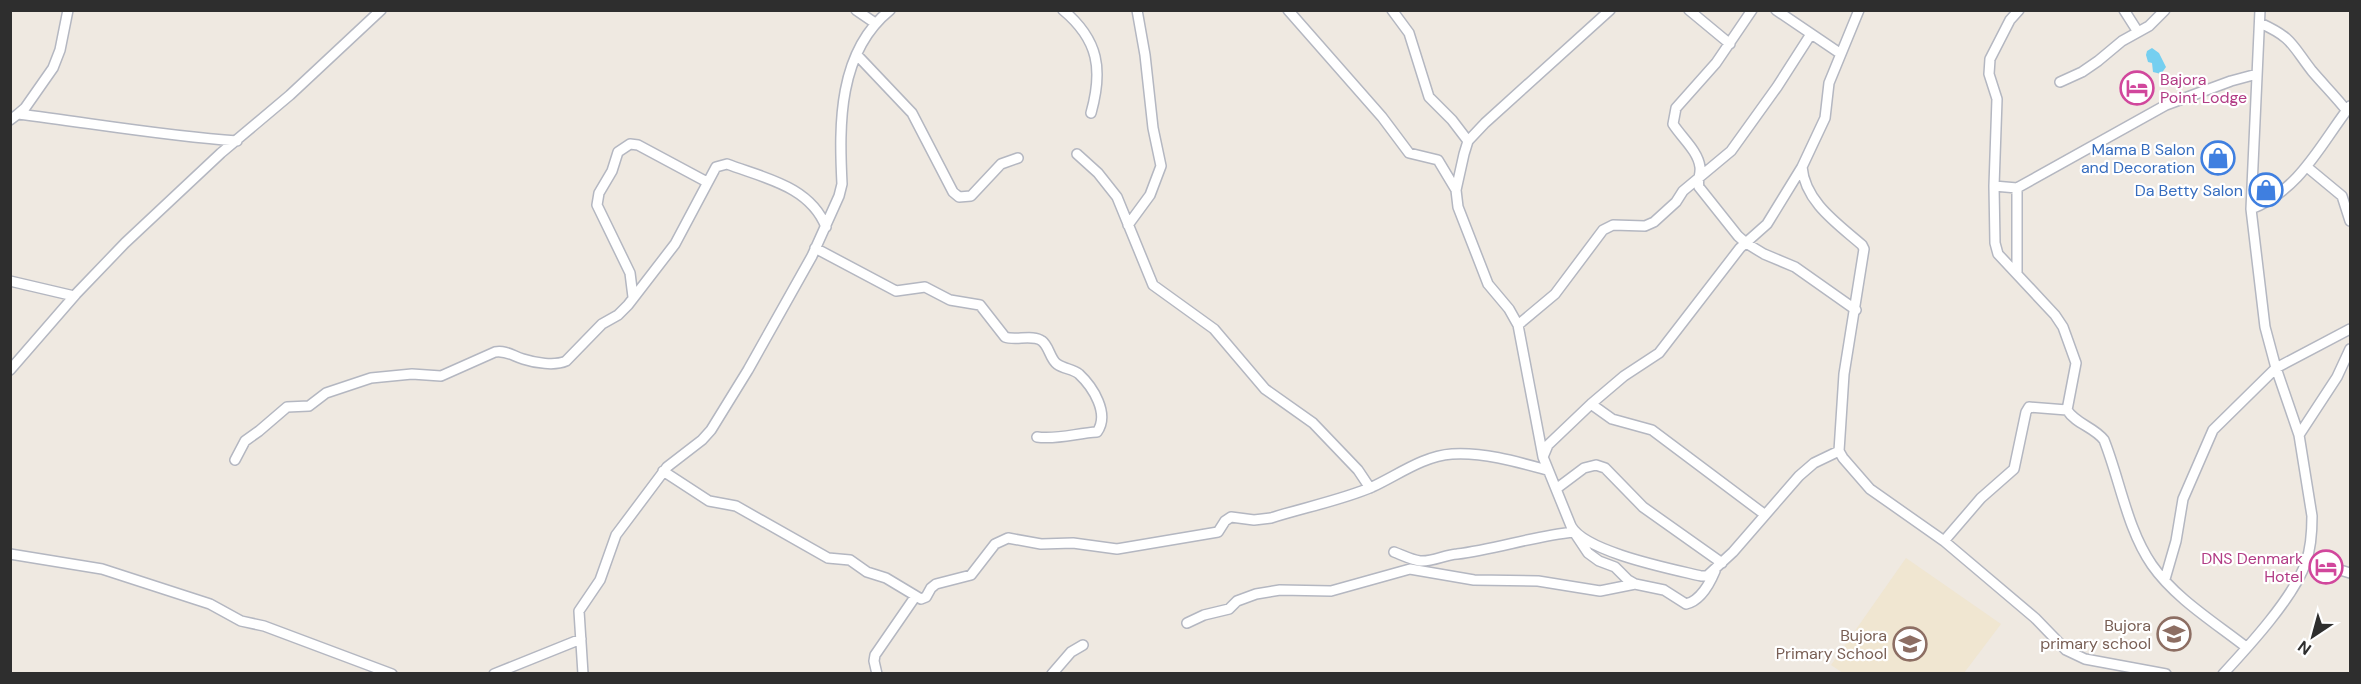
<svg xmlns="http://www.w3.org/2000/svg" width="2361" height="684" font-family="'DM Sans',sans-serif">
<style>
.education{fill:#f0e6d1}
.water{fill:#75cff0}
.lines{fill:none;stroke-linecap:round;stroke-linejoin:round}
.minor-casing{stroke:#b4b7c1;stroke-width:12}
.minor{stroke:#fff;stroke-width:9}
.labels{text-anchor:middle;dominant-baseline:central;stroke-width:4.5;stroke-linejoin:round;paint-order:stroke}
.hotel-label{font-size:16px;fill:#b23c85;stroke:#fff;text-anchor:start}
.shop-label{font-size:16px;fill:#366cbe;stroke:#fff;text-anchor:end}
.education-label{font-size:16px;fill:#785e54;stroke:#fff;text-anchor:end}
</style>
<rect width="100%" height="100%" fill="#efe9e1"/>
<path class="education" d="M1906 558 2001 624 1964 673H1843L1831 665Z"/>
<path class="water" d="M2152 48 2159 53 2166 67 2161 74 2153 72 2152 63 2148 62 2146 55 2147 51Z"/>
<g class="lines">
<defs>
<path id="minor" d="M856 10 875 23
M1063 10C1099 40 1103 70 1091 113
M1288 10 1382 117 1409 153 1438 160 1456 190
M1392 10 1409 33 1429 97 1452 120 1468 141
M1610 10 1485 123 1468 141 1464 154 1456 190 1458 207 1488 284 1509 309 1518 325 1543 457 1571 526C1585 552 1672 569 1701 576H1707L1733 552 1799 476 1814 463 1839 451
M1689 10 1730 44
M1752 10 1716 63 1676 108 1673 124C1682 138 1698 151 1700 167 1701 175 1697 179 1699 187L1738 236 1746 243 1764 254 1795 267 1856 310
M1776 10 1841 54
M1859 10 1829 83 1825 118 1802 167C1805 202 1838 224 1862 245L1864 249 1844 374 1839 451 1843 458 1870 489 1944 541 2035 618 2066 650 2085 659 2166 674
M2019 10 2010 20 1990 59 1989 74 1997 99 1994 186 1995 243 1998 254 2055 315 2063 327 2076 363 2067 410C2076 424 2094 427 2104 440 2120 480 2127 529 2152 565 2175 598 2214 622 2246 647
M2124 10 2138 32
M2260 23C2293 38 2291 44 2312 71 2323 84 2336 97 2347 111
M857 55 912 113 953 192 959 197 971 196 1001 164 1018 158
M2060 82 2082 72 2098 61 2122 41 2149 26 2165 10
M18 114 25 108 53 68 60 50 68 10
M10 120 18 114C91 123 164 136 237 141
M1077 154 1098 173 1117 197 1153 285 1214 329 1265 389 1313 423 1358 470 1370 488
M2307 167 2342 196 2350 221
M1994 186 2017 188
M2251 209C2300 190 2320 145 2350 106
M1128 225 1150 195 1161 166 1153 128 1145 55 1137 10
M815 248 896 291 925 287 950 300 980 305 1005 337C1015 341 1033 334 1042 341 1049 346 1050 359 1057 364 1064 369 1073 369 1079 374 1093 387 1110 414 1097 432 1077 433 1057 440 1037 437
M2017 274V188L2166 105 2231 81 2257 74
M10 281 74 296
M633 297 630 273 597 205 599 193 612 171 618 152 630 144 638 145 707 182
M1518 325 1555 294 1603 230 1613 225 1645 226 1654 222 1676 202 1683 191 1731 151 1777 87 1811 34
M10 370 76 294 125 243 221 153 290 95 381 10
M1591 404 1612 419 1652 430 1764 514
M2299 435 2337 377 2350 349
M1543 457 1548 445 1591 404 1624 376 1659 353 1740 248 1767 224 1802 167
M235 460 245 441 259 431 287 407 309 406 326 393 371 378 412 374 441 376 495 352C506 350 513 356 523 359 535 363 555 366 566 361L602 324 618 315 628 305 675 244 716 167 727 164C764 178 810 186 826 227
M663 471 709 501 736 506 828 558 850 560 867 572 886 578 921 599 926 597 931 588 936 584 971 575 995 544 1008 538 1041 544 1073 543 1117 549 1218 532 1225 521 1231 517 1254 520 1271 518C1302 508 1342 500 1372 487 1398 475 1423 456 1452 454 1484 452 1518 462 1547 470
M1556 489 1584 468 1596 465 1605 468 1643 507 1722 563
M1944 541 1981 498 2014 469 2026 412 2029 407 2067 410
M1394 552C1402 555 1412 560 1420 561 1433 562 1444 555 1457 554 1496 549 1534 536 1574 532L1588 553 1599 561 1615 567 1628 580 1635 584 1664 590 1686 604C1700 601 1710 583 1715 571
M10 554 102 569 210 604 241 621 264 626 392 674
M2307 560 2350 573
M2165 579 2176 541 2183 499 2213 430 2276 368 2350 329
M1187 623 1204 615 1229 609 1237 601 1256 594 1280 590 1331 591 1410 569 1474 580 1538 581 1600 591 1635 584
M494 674 581 639
M583 674 579 611 600 580 616 535 667 467 702 440 711 430 748 370 812 256 839 196 842 184C839 124 838 52 890 10
M877 674 874 661 875 655 915 597
M1052 674 1071 652 1083 645
M2223 674C2249 646 2294 597 2306 562 2311 548 2312 532 2312 516L2299 435 2276 368 2265 327 2251 209 2260 10"/>
</defs>
<use href="#minor" class="minor-casing"/>
<use href="#minor" class="minor"/>
</g>
<defs>
<symbol id="hotel-ring" viewBox="-11 -11 22 22"><circle r="9.5" fill="#fff" stroke="#d1479c" stroke-width="1.5"/><path d="M-6-4.5h1.5V1H6V5H4.5V3h-9V5H-6ZM-4 0a1.8 1.8 0 1 1 3.6 0ZM.5 0V-2.5h3Q6-2.5 6 0Z" fill="#d1479c"/></symbol>
<symbol id="shop-ring" viewBox="-11 -11 22 22"><circle r="9.5" fill="#fff" stroke="#3f7fe0" stroke-width="1.5"/><path d="M-5-2.5h2.3a2.7 3.5 0 0 1 5.4 0H5L5.5 6h-11ZM-1.5-2.5h3a1.5 2.3 0 0 0-3 0Z" fill="#3f7fe0"/></symbol>
<symbol id="school-ring" viewBox="-11 -11 22 22"><circle r="9.5" fill="#fff" stroke="#8d6e63" stroke-width="1.5"/><path d="M0-5L7-2L0 1L-7-2ZM-4 1L0 2.5L4 1V4Q0 6-4 4Z" fill="#8d6e63"/></symbol>
</defs>
<g fill-rule="evenodd">
<use href="#hotel-ring" x="2118" y="69" width="38" height="38"/>
<use href="#shop-ring" x="2199" y="139" width="38" height="38"/>
<use href="#shop-ring" x="2247" y="171" width="38" height="38"/>
<use href="#hotel-ring" x="2307" y="548" width="38" height="38"/>
<use href="#school-ring" x="2155" y="615" width="38" height="38"/>
<use href="#school-ring" x="1891" y="625" width="38" height="38"/>
</g>
<g class="labels">
<g class="hotel-label">
<text x="2160" y="79">Bajora<tspan x="2160" dy="18">Point Lodge</tspan></text>
<text x="2303" y="558" text-anchor="end">DNS Denmark<tspan x="2303" dy="18">Hotel</tspan></text>
</g>
<g class="shop-label">
<text x="2195" y="149">Mama B Salon<tspan x="2195" dy="18">and Decoration</tspan></text>
<text x="2243" y="190">Da Betty Salon</text>
</g>
<g class="education-label">
<text x="2151" y="625">Bujora<tspan x="2151" dy="18">primary school</tspan></text>
<text x="1887" y="635">Bujora<tspan x="1887" dy="18">Primary School</tspan></text>
</g>
</g>
<rect width="2361" height="684" fill="none" stroke="#2e2e2e" stroke-width="24"/>
<g transform="translate(2313 636) rotate(216)" stroke="#ffffff" stroke-width="4.5" paint-order="stroke">
<path d="M0-4.5L10 22L0 15L-10 22Z" fill="#2e2e2e"/>
<text y="-9" font-size="16" font-weight="bold" text-anchor="middle" fill="#2e2e2e">N</text>
</g>
</svg>
